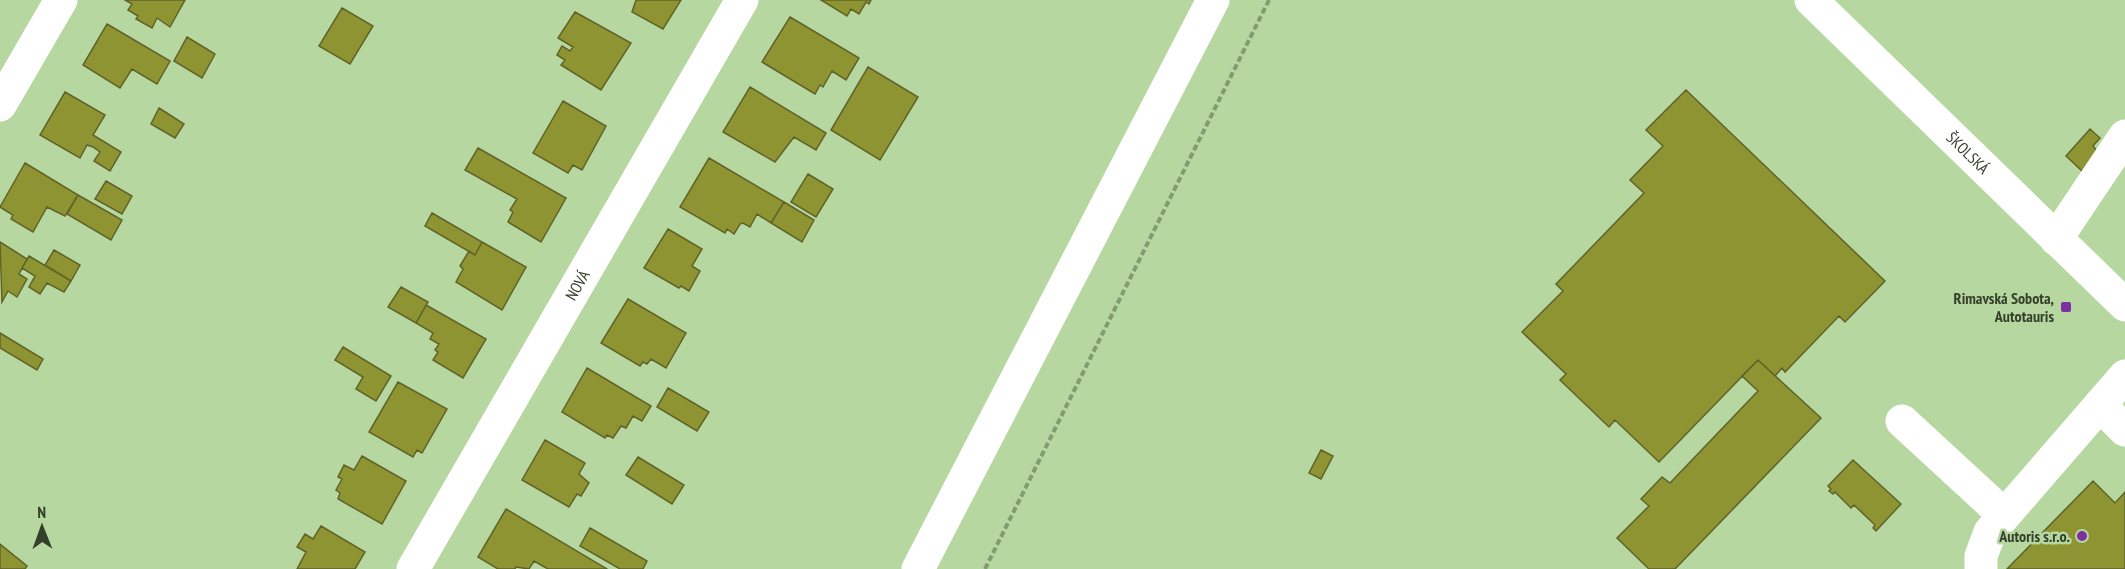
<svg xmlns="http://www.w3.org/2000/svg" width="2125" height="569" font-family="'PT Sans Narrow',sans-serif">
<style>
.building{fill:#8f9433;stroke:#5f6328;stroke-width:1.5}
.lines{fill:none;stroke-linecap:round;stroke-linejoin:round}
.path{stroke:#839b71;stroke-width:4;stroke-dasharray:6 3;stroke-linecap:butt}
.minor{stroke:#fff;stroke-width:33}
.major{stroke:#fff;stroke-width:33}
.poi-dot{fill:#7b2fa0;stroke:#b7d7a0;stroke-width:2}
.labels{text-anchor:middle;dominant-baseline:central;stroke-width:5;stroke-linejoin:round;paint-order:stroke}
.street-label{font-size:16px;fill:#34402a;stroke:#b7d7a0}
.poi-label{font-size:16px;font-weight:bold;fill:#34402a;stroke:#b7d7a0;text-anchor:end}
</style>
<rect width="100%" height="100%" fill="#b7d7a0"/>
<path class="building" d="M125 0H185L170 27 157 18 152 28 136 19 138 16 128 10 132 4Z
M636 0H681L663 29 632 12Z
M821 0H871L869 4 866 2 859 14 851 9 847 16Z
M342 8 373 26 350 64 319 46Z
M575 12 631 43 601 90 561 65 565 60 557 55 562 46 570 51 573 47 558 38Z
M790 17 859 58 846 80 832 71 823 87 820 85 815 94 762 62Z
M107 24 170 61 157 84 132 69 120 88 83 65Z
M187 37 215 54 202 78 174 61Z
M868 67 918 97 880 160 831 130Z
M750 87 826 133 816 150 794 137 775 162 723 132Z
M1686 90 1885 281 1845 322 1839 316 1785 372 1782 368 1775 376 1758 360 1659 462 1615 420 1609 427 1560 380 1566 374 1522 332 1563 291 1556 284 1644 193 1630 180 1663 146 1646 130Z
M65 92 105 115 93 135 121 152 110 171 94 161 100 152 93 147 87 145 80 158 40 135Z
M563 101 606 126 582 170 573 165 568 173 533 153Z
M159 108 184 124 175 138 151 124Z
M2090 129 2100 138 2093 146 2098 152 2088 171H2082L2066 156Z
M478 148 566 198 541 242 508 222 513 212 510 210 517 199 465 170Z
M709 158 784 202 771 223 757 214 750 227 743 223 740 224 734 234 727 229 725 233 680 207Z
M25 163 78 195 65 216 47 207 33 232 11 219 13 215 0 207Z
M808 174 833 189 816 217 791 202Z
M106 181 132 196 122 214 95 199Z
M78 195 122 220 111 240 67 214Z
M784 202 814 220 802 242 771 223Z
M432 213 482 242 475 255 425 226Z
M668 229 702 249 692 266 700 271 689 291 681 286 679 288 644 268Z
M0 242 27 259 19 274 27 279 17 297 8 291 2 302Z
M482 242 526 267 502 310 456 282 463 269 460 266 469 251 475 255Z
M54 250 80 265 71 281 45 265Z
M29 256 71 281 64 292 47 283 40 294 29 287 35 276 22 268Z
M401 287 428 302 416 323 388 307Z
M628 299 686 333 666 368 651 359 647 364 643 362 640 366 601 343Z
M426 305 486 339 463 378 433 360 438 352 435 350 439 344 430 339 433 333 416 323Z
M0 333 43 359 37 370 0 348Z
M343 347 391 376 376 401 356 389 363 377 335 360Z
M1758 360 1821 418 1675 569H1649L1617 538 1649 506 1641 499 1662 477 1670 483 1758 391 1742 376Z
M587 368 651 406 642 421 633 416 626 428 621 426 613 438 607 435 605 438 562 412Z
M398 382 447 409 422 453 417 450 413 457 369 432Z
M668 388 709 412 697 431 657 407Z
M545 440 585 463 579 474 589 483 581 496 577 494 569 507 522 480Z
M1321 450 1333 456 1321 479 1309 473Z
M362 456 406 481 382 524 338 499 340 493 336 490 342 479 338 477 344 465 354 470Z
M638 457 684 485 672 504 626 475Z
M1853 460 1901 504 1876 531 1873 528 1875 525 1854 505 1851 508 1835 492 1833 494 1829 491 1831 489 1828 486Z
M2093 481 2115 503 2125 492V569H2007Z
M506 509 607 569H548L534 561 529 569 516 567 515 569H498L478 557Z
M321 526 365 552 355 569H297L306 552 297 547 305 534 313 539Z
M590 528 647 561 643 569H620L580 546Z
M0 544 27 566 25 569H0Z"/>
<g class="lines">
<path class="path" d="M985 569 1269 0"/>
<g class="minor">
<path d="M0 105 61 0"/>
<path d="M2056 239 2125 136"/>
<path d="M2100 405 2125 430"/>
<path d="M1902 421 2004 515"/>
<path id="s1" d="M413 569 742 0"/>
<path d="M918 569 1213 0"/>
<path d="M1981 569V556L1990 532 2125 376"/>
</g>
<path class="major" id="s2" d="M1811 0 2125 305"/>
</g>
<g class="poi-dot">
<rect x="2060" y="301" width="12" height="12" rx="3"/>
<circle cx="2082" cy="536" r="6"/>
</g>
<g class="labels">
<g class="street-label">
<text stroke="none"><textPath href="#s2" startOffset="219">ŠKOLSKÁ</textPath></text>
<text stroke="none"><textPath href="#s1" startOffset="328">NOVÁ</textPath></text>
</g>
<g class="poi-label">
<text x="2054" y="298">Rimavská Sobota,<tspan x="2054" dy="18">Autotauris</tspan></text>
<text x="2070" y="536">Autoris s.r.o.</text>
</g>
</g>
<g transform="translate(42 527) rotate(359)" stroke="#b7d7a0" stroke-width="4.5" paint-order="stroke">
<path d="M0-4.5L10 22L0 15L-10 22Z" fill="#34402a"/>
<text y="-9" font-size="16" font-weight="bold" text-anchor="middle" fill="#34402a">N</text>
</g>
</svg>
